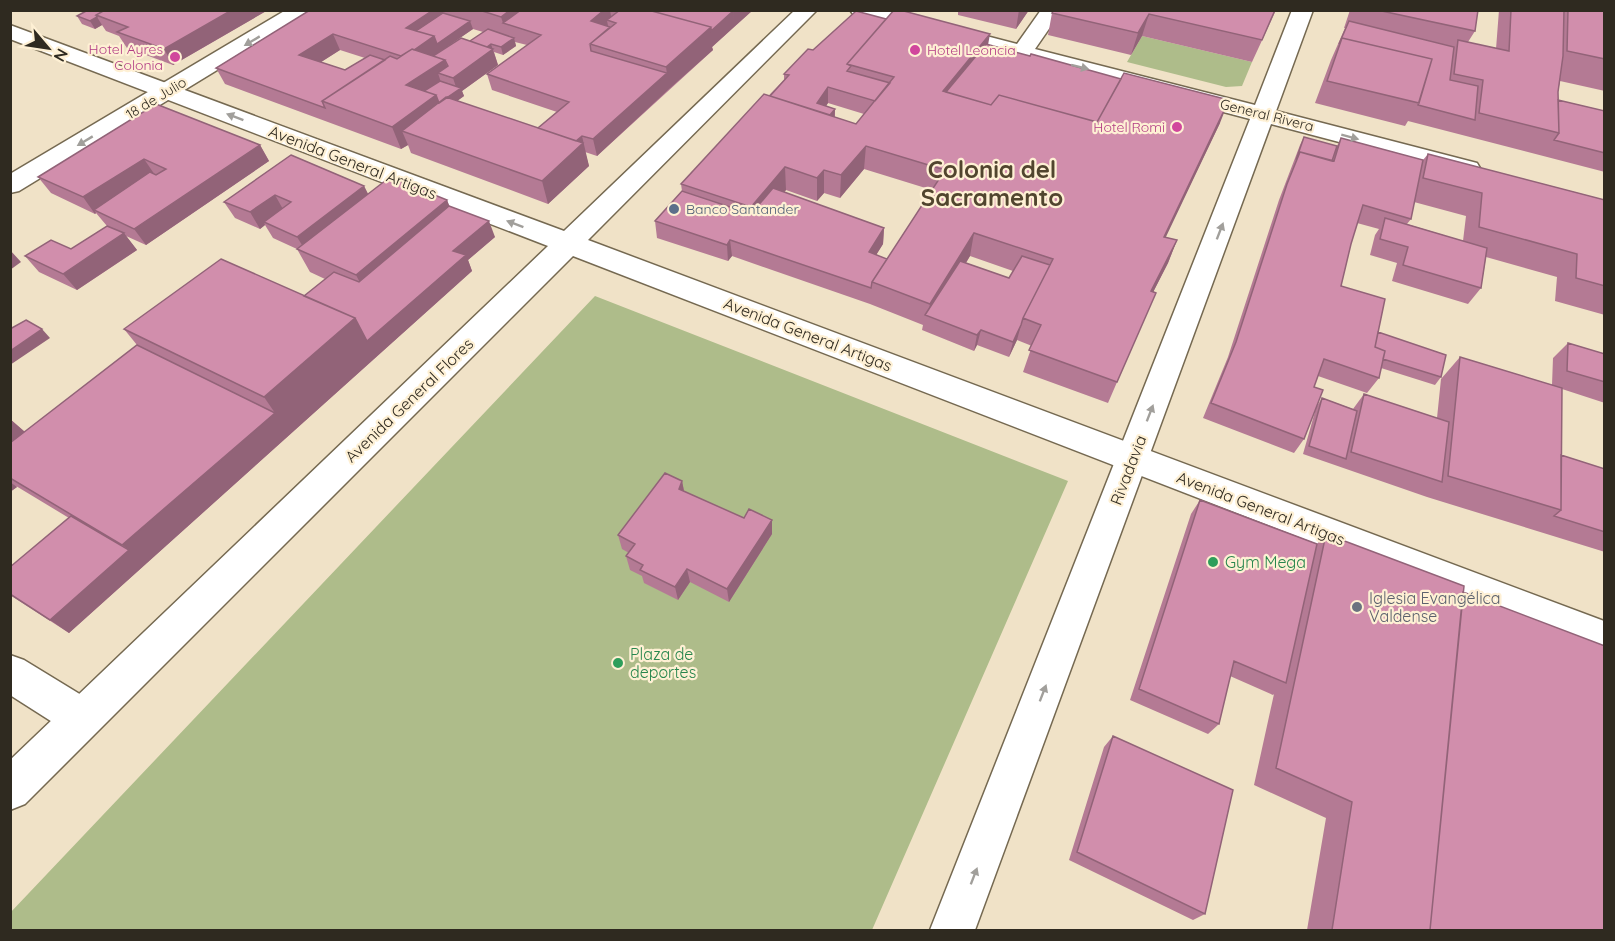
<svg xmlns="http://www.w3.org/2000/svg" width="1615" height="941" font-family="Quicksand,sans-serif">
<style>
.green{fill:#aebc8a}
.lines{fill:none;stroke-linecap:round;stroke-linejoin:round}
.minor-casing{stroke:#756951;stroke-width:3}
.tertiary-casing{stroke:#756951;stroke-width:3}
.minor{fill:#fff;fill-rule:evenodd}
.tertiary{fill:#fff;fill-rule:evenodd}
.wall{fill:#b47a94;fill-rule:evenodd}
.shaded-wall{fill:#926378}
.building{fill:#d18eac;stroke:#926378;stroke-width:1.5}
.oneway{fill:#a19f9b}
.hotel-dot{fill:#d1479c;stroke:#fef0d4;stroke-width:2}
.service-dot{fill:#5c6f8a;stroke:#fef0d4;stroke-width:2}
.leisure-dot{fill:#2e9e5b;stroke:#fef0d4;stroke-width:2}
.worship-dot{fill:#6b7280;stroke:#fef0d4;stroke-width:2}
.labels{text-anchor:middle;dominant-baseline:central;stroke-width:4.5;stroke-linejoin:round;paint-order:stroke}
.far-hotel-label{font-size:14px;fill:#b23c85;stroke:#fef0d4;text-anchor:end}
.far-street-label{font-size:14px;fill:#2f2a20;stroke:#fef0d4}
.far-service-label{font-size:14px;fill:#4e5e75;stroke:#fef0d4;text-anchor:start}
.street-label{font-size:16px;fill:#2f2a20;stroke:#fef0d4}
.leisure-label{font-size:16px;fill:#27864d;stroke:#fef0d4;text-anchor:start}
.worship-label{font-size:16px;fill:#5b616d;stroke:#fef0d4;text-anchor:start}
.far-town-label{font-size:24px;font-weight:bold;fill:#51452e;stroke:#fef0d4}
</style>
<rect width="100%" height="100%" fill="#f0e2c7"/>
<path class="green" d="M1142 36 1252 62 1242 86 1226 87 1127 62Z
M595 296 1068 481 872 930H11L10 913Z"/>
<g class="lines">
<defs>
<path id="minor" d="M286 10H312L309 14 19 191 10 193V174Z
M850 10H886L1017 44 1041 10H1062L1035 49 1255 105 1292 10H1313L1276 111 1477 163 1480 168 1477 173 1468 176 1271 124 975 930H930L1250 119 853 14Z
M10 655 24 660 96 704 102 718 96 732 82 737 68 732 10 695Z"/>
<path id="tertiary" d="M795 10H817L588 240 1604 621V655L573 256 25 804 10 810V760L548 246 10 39V25L564 231Z"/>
</defs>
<use href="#minor" class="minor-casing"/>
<use href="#tertiary" class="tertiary-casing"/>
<use href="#minor" class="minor"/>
<use href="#tertiary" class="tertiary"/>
</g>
<path class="wall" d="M88 10H268L173 65 127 48 119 36 106 31 102 25 95 29 82 24 77 16Z
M310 10H753L712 47 713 50 597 156 585 152 589 166 548 204 411 153 408 145 401 149 225 84 216 68ZM473 29 483 32 470 41 445 48ZM515 42 527 45 487 74 492 90 557 112 538 128 457 101 464 96 462 91 498 65 494 52 503 55 516 46ZM340 50 365 58 345 70 321 62Z
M958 10H1029L1016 29 958 15Z
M1054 10H1276L1252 62 1142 36 1131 55 1048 35 1052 13Z
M1350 10H1478L1475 31 1468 42 1496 49 1499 10H1605V91L1560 81 1558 92V100L1605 111V172L1408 121 1405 126 1315 103 1331 60 1345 28H1344Z
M886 19 988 45 1220 123 1165 237 1177 240 1168 263 1153 292 1146 315 1108 403 1023 372 1032 346 1017 340 1009 357 977 345 974 351 922 330 923 325 870 304 732 256 728 261 657 238 655 221 682 191 681 184 784 80V74L813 50ZM828 103 864 114 856 124 835 117V109L826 106ZM864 169 932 190 887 259 876 255 883 244 884 228 784 192 786 190 817 201 824 193 840 198ZM970 256 1013 271 1009 278 966 263Z
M156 104 260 145 269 161 146 245 126 236 137 250 77 290 39 272 25 256 71 249 107 226 96 213 95 214 51 193 38 177Z
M1304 137 1337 146 1341 138 1423 160 1428 154 1605 200V315L1555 301 1557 277 1486 257 1481 288 1468 304 1392 281 1397 263 1370 255 1375 235 1379 229 1357 223 1351 244 1341 286 1378 332 1441 377 1435 385 1381 368 1379 378 1367 393 1318 376 1314 387 1317 406 1322 398 1353 409 1364 394 1437 418 1441 379 1460 357 1552 385 1553 358 1568 343 1605 354V403L1562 389 1561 455 1605 469V552L1427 497 1303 454 1316 408 1304 439 1294 453 1203 418 1228 357 1279 200 1300 145ZM1414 202 1466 216 1463 241 1407 224 1411 219Z
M291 155 364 186 368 194 447 200 449 206 495 237 468 260 472 271 69 633 10 595 69 518 16 486 17 487 10 492V419L25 432 137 345 124 329 304 296 325 279 310 272 297 249 273 238 265 225 260 229 235 218 224 202Z
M682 481 684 491 772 534 729 602 690 582 678 600 644 583 642 576 630 570 626 556 629 553 622 549 618 535Z
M1200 500 1317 544 1326 534 1463 592 1605 930H1307L1326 818 1254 785 1274 694 1273 695 1230 676 1219 724 1208 734 1130 700 1191 514Z
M1113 736 1205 914 1193 920 1069 860 1104 747Z"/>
<path class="shaded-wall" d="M232 10H268L173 65 164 49Z
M433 10H442L446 21 420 38 406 28Z
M510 10H535L503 23 501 17Z
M604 10H610L612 22 607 20 608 26 594 37 591 21Z
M733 10H753L734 27Z
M1019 10H1029L1016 29Z
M733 11 734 27 712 47 713 50 669 89 666 67 711 27Z
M1149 14 1142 36 1131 55 1138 33Z
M97 17 102 25 95 29 90 21Z
M470 21 473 29 409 73 403 57 434 36Z
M333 34 340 50 307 71 299 55Z
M990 34 986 56 951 100 943 91Z
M514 38 516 46 503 55 501 47Z
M491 44 498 65 462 91 464 96 442 112 402 131 408 145 401 149 392 127 436 95 457 90 453 78 480 51Z
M445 60 451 78 438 73 443 89 422 103 406 85Z
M667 73 669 89 597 156 593 139Z
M828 87V103L818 118 817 103Z
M1229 100 1220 123 1155 260 1164 237Z
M835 109 834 126 826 120Z
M582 136 589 166 548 204 542 181 571 145Z
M260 145 269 161 146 245 134 229Z
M866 146 864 169 840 198 841 175Z
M144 159 155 175 94 210 96 213 95 214 83 197Z
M785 167 786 190 752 230 751 207Z
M824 170V193L817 201V178Z
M364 186 372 202 307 253 297 237Z
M275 195 284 211 264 222 265 225 260 229 250 212Z
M447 200 456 222 368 298 356 275Z
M489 221 495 237 468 260 472 271 69 633 50 620 129 550 122 545 275 413 264 397 355 318 453 251Z
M884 228 883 244 868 268 869 252Z
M124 233 137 250 77 290 63 274Z
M974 233 970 256 932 317 928 316 930 304Z
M730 240 732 256 728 261 727 245Z
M1177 240 1168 263 1142 314 1151 291Z
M10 250 21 262 10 270Z
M1021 325 1017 340 1009 357 1013 342Z
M42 329 50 338 10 365V351Z
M981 330 977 345 974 351 977 335Z
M10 419 34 440 10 457Z
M682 481 685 496 679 489Z
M10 482 17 487 10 492Z
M772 520V534L729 602 727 589Z
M687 569 690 582 678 600 675 587Z"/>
<path class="building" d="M88 10H105L96 15 97 17 90 21 77 16Z
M105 10H232L164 49 117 32 128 27 96 15Z
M310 10H433L406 28 434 36 414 50 412 49 401 56 333 34 299 55 345 70 370 55 385 60 322 101 325 108 216 68Z
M479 10H510L501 17Z
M521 10H604L591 21 610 27 590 44 591 51 667 73 593 139 582 136 576 141 538 128 569 102 487 74 541 35 503 23Z
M620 10H648L711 27 666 67 590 44 616 23 607 20Z
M648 10H731L733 11 711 31V27Z
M894 10H900L990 34 943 91 991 105 999 95 1097 122 1124 73 1229 100 1164 237 1177 240 1151 291 1156 293 1117 382 1029 350 1041 325 1023 318 1053 259 974 233 930 304 872 282 945 170 866 146 841 175 824 170 817 178 785 167 751 207 681 184 764 94 856 124 894 77 847 64Z
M1054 10H1275L1262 40 1149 14 1138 33 1052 13Z
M1377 10H1478L1475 31Z
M1511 10H1564L1563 56 1558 92 1559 133 1479 113 1483 80 1454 74 1458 40 1509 51Z
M1568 10H1605V59L1567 51Z
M856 11 886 19 847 64 851 66 847 71 890 83 875 101 828 87 817 103 835 109 830 115 770 96 789 75 784 74 808 49 813 50Z
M443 13 470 21 437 44 434 36 416 31Z
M1349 21 1454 47 1450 80 1478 86 1475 120 1418 105 1432 59 1342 38 1339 44Z
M488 29 514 38 501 47 491 44 487 47 470 41Z
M461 38 493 49 453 78 438 73 448 66 445 60 433 56Z
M1342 38 1432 59 1419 103 1327 81Z
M986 44 1030 56 1031 54 1121 79 1097 122 999 95 991 105 946 92Z
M412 49 445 60 406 85 436 95 392 127 322 101 390 56 397 59Z
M440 81 461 88 439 103 436 95 424 91Z
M446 97 583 143 542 181 402 131Z
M1558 100 1605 111V153L1554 140 1559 133Z
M156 104 260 145 134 229 94 210 150 172 156 175 166 169 144 159 83 197 38 177Z
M1304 137 1337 146 1332 161 1300 152 1296 160Z
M1341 138 1423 160 1411 219 1363 205 1351 244 1341 286 1385 299 1375 347 1385 351 1379 378 1324 359 1314 387 1323 390 1304 439 1211 403 1236 342 1287 184 1300 152 1334 161Z
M1428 154 1605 200V286L1576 278 1577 254 1479 227 1482 193 1423 178Z
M291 155 364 186 297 237 264 222 291 202 275 195 250 212 224 202Z
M390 177 447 200 356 275 297 249Z
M773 188 884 228 869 252 887 259 872 282 871 288 730 240 727 245 655 221 682 191 751 214Z
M449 206 489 221 453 251 466 255 367 341 355 318 304 296 334 272 359 282Z
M1385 218 1487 248 1481 288 1403 265 1408 247 1380 239Z
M107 226 124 233 63 274 25 256 51 240 71 249Z
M1022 256 1050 265 1023 318 1021 325 1013 342 981 330 977 335 925 315 960 261 1009 278Z
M221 259 355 318 264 397 124 329Z
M26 320 42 329 10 351V329Z
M1378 332 1446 355 1441 377 1383 359 1385 351 1375 347Z
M1568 343 1605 354V382L1567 371Z
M137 345 275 413 122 545 10 478V443Z
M1460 357 1562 388 1561 510 1448 476Z
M1364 394 1449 422 1442 482 1351 452Z
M1322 398 1357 411 1346 459 1309 446Z
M1561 455 1605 469V532L1554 516 1561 510Z
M665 473 682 481 679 489 744 518 749 509 772 520 727 589 687 569 675 587 640 570 643 565 626 556 635 544 618 535Z
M1200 500 1317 544 1286 683 1234 661 1219 724 1139 689Z
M71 516 129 550 50 620 10 594V567Z
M1326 534 1464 586 1430 930H1332L1352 802 1276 768Z
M1463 592 1605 646V930H1430Z
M1113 736 1233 790 1205 914 1077 852Z"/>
<defs><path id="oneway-solid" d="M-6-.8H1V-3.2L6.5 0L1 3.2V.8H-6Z" transform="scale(1.5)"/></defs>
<g class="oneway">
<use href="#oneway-solid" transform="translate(252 41) rotate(149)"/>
<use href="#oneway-solid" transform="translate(1080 67) rotate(14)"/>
<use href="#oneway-solid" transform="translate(235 117) rotate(-159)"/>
<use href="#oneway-solid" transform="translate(1350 137) rotate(15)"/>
<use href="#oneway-solid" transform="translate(85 141) rotate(149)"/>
<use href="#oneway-solid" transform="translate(515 224) rotate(-159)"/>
<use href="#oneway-solid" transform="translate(1220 231) rotate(-69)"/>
<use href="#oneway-solid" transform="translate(1150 413) rotate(-69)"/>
<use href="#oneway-solid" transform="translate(1043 693) rotate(-69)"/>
<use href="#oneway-solid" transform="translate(974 876) rotate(-69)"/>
</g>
<g class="hotel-dot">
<circle cx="915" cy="50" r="6"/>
<circle cx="175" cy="57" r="6"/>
<circle cx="1177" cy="127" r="6"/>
</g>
<circle class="service-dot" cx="674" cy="209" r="6"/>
<g class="leisure-dot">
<circle cx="1213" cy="562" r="6"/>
<circle cx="618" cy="663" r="6"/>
</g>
<circle class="worship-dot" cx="1357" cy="607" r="6"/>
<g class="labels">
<g class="far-hotel-label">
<text x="163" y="49">Hotel Ayres<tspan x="163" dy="16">Colonia</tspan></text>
<text x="927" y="50" text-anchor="start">Hotel Leoncia</text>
<text x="1165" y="127">Hotel Romi</text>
</g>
<g class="far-street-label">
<text transform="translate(156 98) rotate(-31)">18 de Julio</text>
<text transform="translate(1267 115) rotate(14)">General Rivera</text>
</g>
<g class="far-service-label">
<text x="686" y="209">Banco Santander</text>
</g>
<g class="street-label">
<text transform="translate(353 162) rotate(21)">Avenida General Artigas</text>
<text transform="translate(808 334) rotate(21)">Avenida General Artigas</text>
<text transform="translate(409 400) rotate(-44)">Avenida General Flores</text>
<text transform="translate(1128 470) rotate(-69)">Rivadavia</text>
<text transform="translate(1261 508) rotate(21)">Avenida General Artigas</text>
</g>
<g class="leisure-label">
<text x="1225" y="562">Gym Mega</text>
<text x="630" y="654">Plaza de<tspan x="630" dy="18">deportes</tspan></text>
</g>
<g class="worship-label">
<text x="1369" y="598">Iglesia Evangélica<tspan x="1369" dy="18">Valdense</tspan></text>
</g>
<g class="far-town-label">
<text x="992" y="169">Colonia del<tspan x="992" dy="28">Sacramento</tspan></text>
</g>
</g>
<rect width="1615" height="941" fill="none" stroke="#2f2a20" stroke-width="24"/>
<g transform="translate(48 48) rotate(119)" stroke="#fef0d4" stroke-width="4.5" paint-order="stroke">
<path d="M0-4.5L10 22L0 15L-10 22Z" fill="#2f2a20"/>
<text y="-9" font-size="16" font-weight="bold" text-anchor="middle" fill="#2f2a20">N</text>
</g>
</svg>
